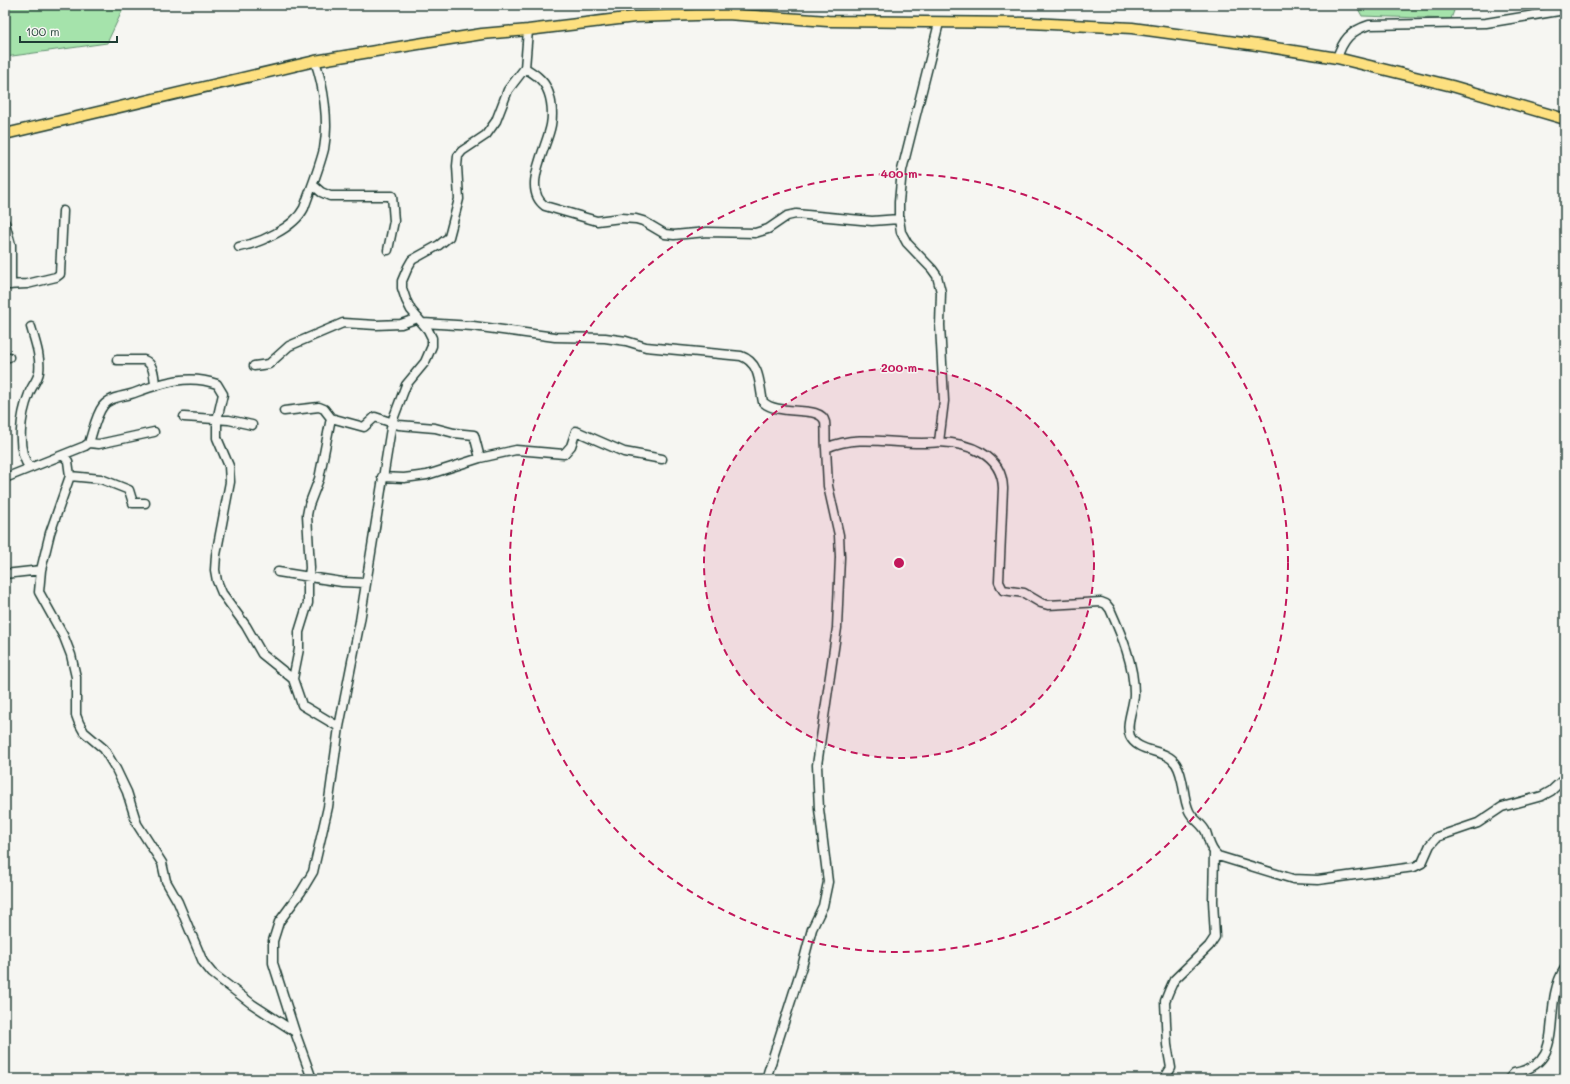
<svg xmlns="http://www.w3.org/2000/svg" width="1570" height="1084" font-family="Mali,sans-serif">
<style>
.green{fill:#a5e3ab;stroke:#629070}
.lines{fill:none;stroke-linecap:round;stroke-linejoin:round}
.minor-casing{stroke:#1f3d34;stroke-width:11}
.major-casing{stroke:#1f3d34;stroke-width:13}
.minor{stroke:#f6f6f2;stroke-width:8}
.major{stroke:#fde080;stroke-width:10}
.ring{fill:none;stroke:#c2185b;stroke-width:2;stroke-dasharray:7 5}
.centre{fill:#c2185b;stroke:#f6f6f2;stroke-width:2}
.ring-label{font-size:12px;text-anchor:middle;font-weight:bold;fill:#c2185b;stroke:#f6f6f2;stroke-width:3;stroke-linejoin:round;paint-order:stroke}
</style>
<rect width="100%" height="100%" fill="#f6f6f2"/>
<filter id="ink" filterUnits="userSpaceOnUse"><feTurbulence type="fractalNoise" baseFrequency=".025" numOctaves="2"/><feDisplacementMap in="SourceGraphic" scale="8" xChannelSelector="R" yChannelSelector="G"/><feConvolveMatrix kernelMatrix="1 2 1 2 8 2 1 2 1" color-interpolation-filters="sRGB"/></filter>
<g filter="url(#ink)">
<path class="green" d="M5 5H125L107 43 5 57Z
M1356 5H1456L1451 19 1362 16Z"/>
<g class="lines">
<defs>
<path id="minor" d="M1337 58C1343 40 1350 31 1369 25L1486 23 1565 10
M525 68C533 73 543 79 547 89 552 99 553 115 551 125 547 148 521 189 545 206L597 221 621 218 636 219 643 221 665 234 674 235 707 232 755 233 768 229 787 216 796 214 872 221 899 219
M313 185 321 192 330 196H392L394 221 388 250
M5 223 11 245V285
M239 247C260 243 294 228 304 208 311 188 319 169 324 149 329 122 324 87 315 61
M5 285 27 284 56 277 60 274 63 211
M423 323 473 326 555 337 605 338 626 341 646 347 741 356C761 363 759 385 763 402 779 417 821 404 825 422 826 430 825 439 826 448
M5 358 9 357
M117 360H144C154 364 154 375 155 385
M254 366 269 364 289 346 343 323 376 325 401 324 418 318
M284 411 319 407 324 409 331 418 319 479 309 505 307 515 310 568 308 583V603L299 632V649L293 679 302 705 339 727
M184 417 229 420 252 425
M331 418 364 427 375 417 399 425 435 428 454 433 474 435 480 458
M939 442C968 443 1002 454 1003 488L999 582 1003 590 1024 593 1041 603 1048 605 1101 602 1106 604 1110 609C1122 636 1134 664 1134 694 1134 707 1125 724 1130 736 1138 754 1166 748 1176 764 1185 778 1182 796 1189 811 1193 820 1202 823 1206 832 1209 840 1210 850 1218 856L1293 879 1318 880 1414 867 1422 863 1430 845 1437 837 1478 823 1502 807 1542 796 1551 791 1565 778
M89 443 99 444 154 432
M30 468C15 450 21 414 29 394 31 387 38 380 39 372 41 357 35 341 31 327
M70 476 101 479 129 490 133 503H145
M382 477 404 478 427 475 480 458 516 450 564 454 571 446 576 431 624 452 662 459
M5 478 85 446 89 443C93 431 96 415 103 406 110 397 122 397 131 394 160 384 186 373 217 384L223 394 217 420V438L229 466 230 482 216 555 215 570 217 581 222 593 246 626 262 654 293 679
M41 570 50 533 70 476 68 461 63 455
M278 572 342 582 365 583
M5 574 41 570 39 592 64 637 71 655 76 677V715L79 723 84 732 104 749 116 769 127 792 137 824 162 863 166 881 178 902 203 962 212 973 252 1004 295 1032
M312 1079 295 1032 273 963V941L279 922 301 892 313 872 328 807 339 727 360 621 392 422 406 385 425 362 432 346V338L428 330 411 310 406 300 402 288V281L408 267 412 260 439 245 449 237 459 199 457 166 458 156 462 151 486 135 496 121 508 90 525 68 528 30
M766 1079 803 963 812 929 823 906 828 882 819 809 817 765 837 628 840 557 839 535 828 486 826 448C862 432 901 447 939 442L944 401 940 325 941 292 937 276 932 269 907 243 901 232 899 219V202L902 170 939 23
M1164 1079 1171 1068 1167 1045 1165 1001 1169 991 1174 980 1209 946 1215 937 1213 901 1214 853
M1509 1079 1514 1073C1570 1063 1539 1008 1565 968"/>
<path id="major" d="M5 134 315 61 424 43 482 34 528 30 635 17 727 14 828 21 1030 23 1132 28 1257 45 1337 58 1452 86 1565 119"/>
</defs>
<use href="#minor" class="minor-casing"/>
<use href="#major" class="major-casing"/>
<use href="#minor" class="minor"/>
<use href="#major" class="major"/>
</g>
</g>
<circle cx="899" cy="563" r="195" fill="#c2185b" fill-opacity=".12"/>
<g class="ring">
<circle cx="899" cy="563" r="195"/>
<circle cx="899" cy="563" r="389"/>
</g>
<circle cx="899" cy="563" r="6" class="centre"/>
<g class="ring-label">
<text x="899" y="178">400 m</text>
<text x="899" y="372">200 m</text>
</g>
<rect width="1570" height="1084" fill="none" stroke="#f6f6f2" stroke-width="20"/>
<rect x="10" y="10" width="1550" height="1064" fill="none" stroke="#1f3d34" stroke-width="1.5" filter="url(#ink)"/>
<path d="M20 36v6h97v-6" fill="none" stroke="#1f3d34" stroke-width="2"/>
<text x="26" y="36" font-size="12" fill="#1f3d34" stroke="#f6f6f2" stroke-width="3" paint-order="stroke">100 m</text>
</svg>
